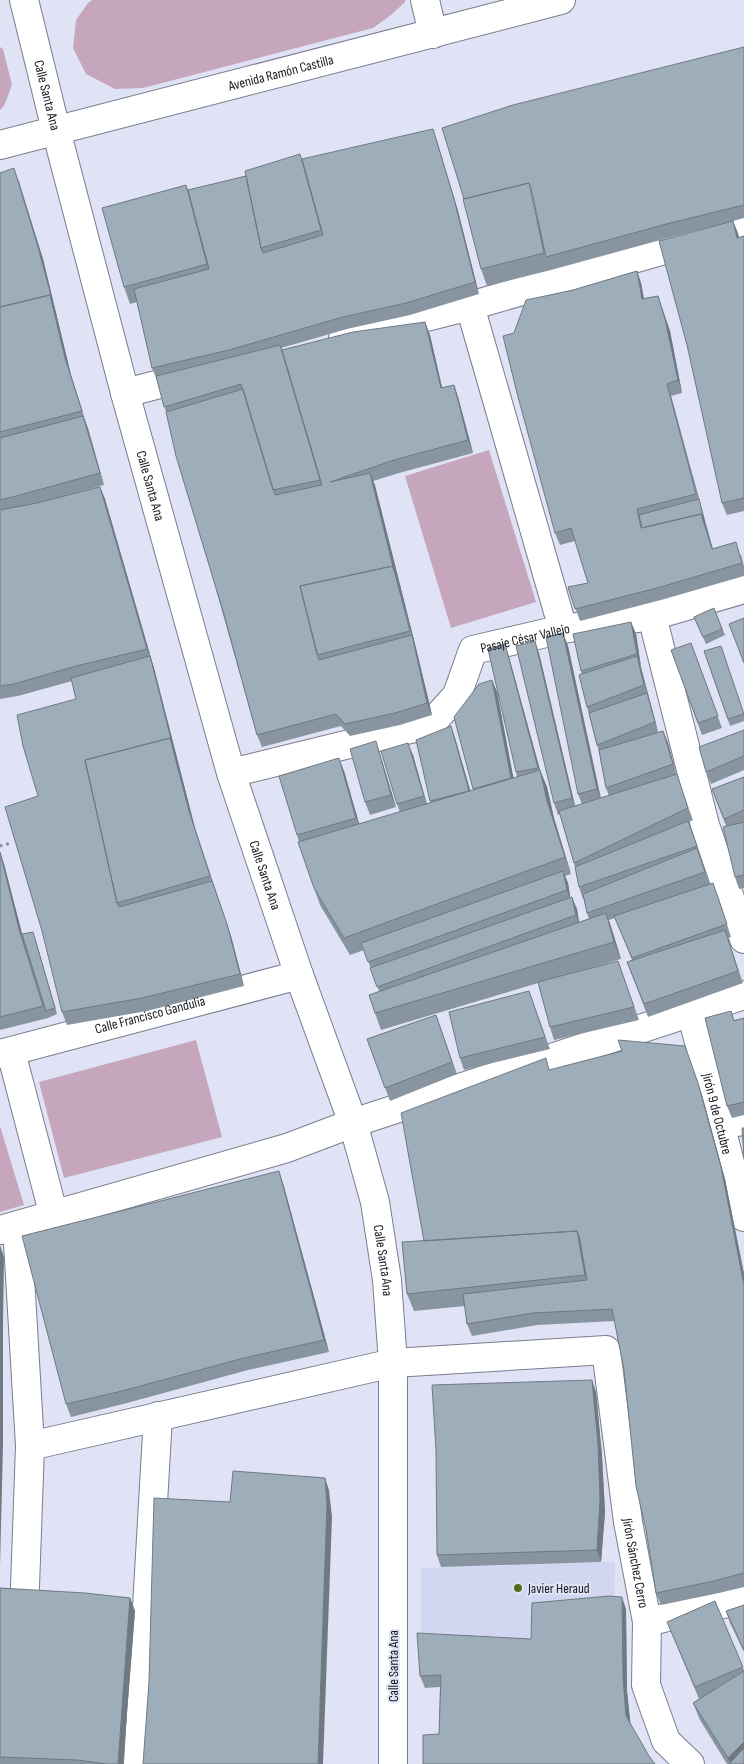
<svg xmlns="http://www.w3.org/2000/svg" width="744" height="1764" font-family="'Sofia Sans Condensed',sans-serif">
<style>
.built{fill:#d1d7f0}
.green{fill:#c6a6bd}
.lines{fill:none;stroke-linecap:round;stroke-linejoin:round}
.street-casing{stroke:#797d8d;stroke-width:30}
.secondary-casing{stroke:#797d8d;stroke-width:30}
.path{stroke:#868996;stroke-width:3;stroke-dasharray:2.5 4;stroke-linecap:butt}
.street{stroke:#fff;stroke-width:28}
.secondary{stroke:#fff;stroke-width:28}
.wall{fill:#8895a0}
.shaded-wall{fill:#6f7982}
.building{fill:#9eadba;stroke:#6f7982}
.poi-dot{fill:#556b1a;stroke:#dfe3f5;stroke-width:2}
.labels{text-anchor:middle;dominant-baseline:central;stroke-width:4;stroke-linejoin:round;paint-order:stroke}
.street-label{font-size:14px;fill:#16181e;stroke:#dfe3f5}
.poi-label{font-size:14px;fill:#16181e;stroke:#dfe3f5;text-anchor:start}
</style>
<rect width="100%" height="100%" fill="#dfe3f5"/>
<path class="built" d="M615 1562 614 1608 535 1652 421 1645V1568Z"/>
<path class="green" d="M92 0H405V2L391 15 373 28 143 88 115 89 86 74 73 48 76 20 88 3Z
M0 47 3 49 12 85 4 106 0 110Z
M489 450 536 602 451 628 405 476Z
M196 1040 222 1137 64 1178 39 1082Z
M0 1126 24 1205 0 1212Z"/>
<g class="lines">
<defs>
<g id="street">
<path id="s1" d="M24 0 56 130 125 393 231 773 299 975 353 1123 375 1202 387 1280 393 1363V1764"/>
<path d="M425 0 433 34"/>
<path d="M470 306 563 629"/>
<path d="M343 338 470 306 744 227"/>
<path d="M125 393 195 375"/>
<path d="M652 616 705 825 744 939"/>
<path id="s2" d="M231 773 431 724 457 695 473 650 563 629 652 616 744 589"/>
<path id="s3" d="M691 1011 744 1217"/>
<path d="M11 1052 54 1216"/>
<path id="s4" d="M0 1054 299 975"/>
<path d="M721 1124 744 1121"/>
<path d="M17 1226 30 1446 25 1587"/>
<path d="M0 1230 287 1148 353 1123 744 995"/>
<path id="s5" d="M30 1446 393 1363 606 1350 628 1522 647 1622 646 1685 666 1741 690 1764"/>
<path d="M647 1622 744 1599"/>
<path d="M138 1764 158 1416"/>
</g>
<g id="secondary">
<path id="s6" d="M0 145 561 0"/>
</g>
</defs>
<use href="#street" class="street-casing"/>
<use href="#secondary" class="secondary-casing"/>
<path class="path" d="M0 846 11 843"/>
<use href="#street" class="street"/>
<use href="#secondary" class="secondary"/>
</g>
<path class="wall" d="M744 47V218L733 221 739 238 744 236V511L727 515 722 503 718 225 675 236 551 270 487 286 481 269Z
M437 141 458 211 479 294 410 315 347 329 281 348 282 350 425 322 430 335 442 388 454 385 458 397 473 453 399 473 373 481 416 648 432 715 400 725 350 736 341 726 262 747 257 735 157 380 152 368 137 302 130 304 124 287 186 185 188 190 246 176 302 159Z
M0 173 19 181 43 259 71 375 104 485 62 497 100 487 105 499 154 668 195 828 231 936 244 986 147 1011 67 1025 62 1012 38 796 76 699 72 681 18 696 0 699Z
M637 271 641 283 644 298 658 296 670 331 682 393 671 396 713 549 741 555 744 566V576L661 600 580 621 568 587 588 583 575 541 560 545 555 533 514 333 573 290Z
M714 608 725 635 706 644 694 617Z
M631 622 636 634 641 667 658 732 663 731 668 743 676 774 693 820 689 822 710 884 718 896 731 937 728 938 743 983 648 1017 627 962 632 960 615 918 609 920 621 959 576 972 618 961 639 1020 554 1040 550 1027 538 983 381 1030 375 1013 379 991 364 950 350 955 320 905 298 842H299L297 835 344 771 359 824 400 812 397 804 413 755 427 804 431 802 416 740 455 738 470 791 473 790 492 680 497 692 513 778 517 777 516 772 509 657 540 770 547 787 554 818 571 874 565 876 568 883 570 897 577 909 579 922 589 919 587 913 584 899H583L579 887 575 867 560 814 558 815 554 803 539 653 575 806 582 804 578 794 563 633 568 646 601 798 609 796 606 788 599 752 597 745 587 707 581 671Z
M691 643 722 728 702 735 671 650Z
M704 651 744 714V721L730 726Z
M744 730V770L711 784 706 772Z
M380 754 396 807 370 815 365 802Z
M744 777V888L739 889 735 877 726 826 712 789Z
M0 852 4 864 22 934 35 938 57 1014 48 1018 0 1030Z
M529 991 550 1049 464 1070 460 1058Z
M731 1011 734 1020 744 1018V1115L732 1118 727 1106Z
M436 1015 457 1074 390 1101 367 1039Z
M685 1046 702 1095 725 1179 744 1274V1587L719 1593 661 1605 656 1593 624 1370 615 1321 537 1325 472 1336 467 1324 465 1306 414 1311 407 1294 424 1241 550 1070Z
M283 1183 329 1352 248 1370 127 1403 71 1417 66 1404Z
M596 1392 602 1456 605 1512 601 1562 441 1567 437 1555Z
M0 1588 130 1598 135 1611 123 1764H0Z
M715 1601 744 1670V1764H727L700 1720 693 1703 699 1699 667 1622Z
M744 1605V1652L730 1623 726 1611Z
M626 1609 627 1691 630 1723 439 1734 440 1687 425 1688 420 1676Z"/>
<path class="shaded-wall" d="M433 129 458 211 479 294 475 282Z
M14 168 43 259 71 375 88 428 82 411 65 358Z
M733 221 738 233 742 251 737 238Z
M637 271 641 283 646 311 642 299Z
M658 296 670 331 682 393 678 380Z
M425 322 430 335 445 400 441 388Z
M667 384 671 396 706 526 716 561 701 514 699 499Z
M454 385 458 397 473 453 468 440Z
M83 416 88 428 104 485 100 473Z
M370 473 375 485 416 648 432 715 427 703 412 635 393 566Z
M100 487 105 499 152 662 147 649Z
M631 622 636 634 641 667 637 654Z
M563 633 568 646 601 801 597 789Z
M535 641 539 653 576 810 572 798Z
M505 644 509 657 543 781 538 768Z
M150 656 154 668 195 828 231 936 244 986 240 974 227 924 189 811Z
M637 656 641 668 659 735 655 722Z
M492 680 497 692 516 791 511 778Z
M451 726 455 738 474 803 469 791Z
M663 731 668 743 677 776 673 764Z
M376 741 380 754 396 807 391 795Z
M408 743 413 755 428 809 424 796Z
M339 758 344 771 361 830 356 818Z
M540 770 547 787 554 818 571 874 565 857 547 801Z
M0 852 4 864 24 941 19 929Z
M563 871 568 883 571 902 567 890Z
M572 897 577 909 580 928 576 915Z
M606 913 612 930 621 959 614 942Z
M33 932 35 938 57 1014 55 1008Z
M698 1083 702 1095 725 1179 744 1274V1285Z
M279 1171 283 1183 329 1352 324 1340Z
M577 1231 584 1248 591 1292 585 1275Z
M0 1245 4 1257 3 1324V1445L0 1567Z
M592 1380 596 1392 602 1456 605 1512 601 1562 597 1550Z
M325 1478 329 1490 332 1517 323 1764H318Z
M622 1597 626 1609 627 1691 631 1728 626 1716 623 1678Z
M130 1598 135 1611 123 1764H118Z
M744 1742V1764L730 1763V1764L728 1758Z"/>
<path class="building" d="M744 47V205L670 223 546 257 531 188 529 183 464 199 442 128 513 105Z
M433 129 454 199 475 282 406 303 343 317 229 350 152 368 134 289 209 269 188 190 246 176 261 248 263 253 323 235 302 159Z
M300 154 321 230 261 248 245 171Z
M14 168 38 247 52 299 50 295 0 307V173Z
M529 183 544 253 481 269 463 199Z
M186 185 207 264 124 287 102 208Z
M733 221 737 238 744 236V498L722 503 687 345 659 241Z
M637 271 642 299 658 296 665 319 678 380 667 384 696 494 637 509 641 528 701 514 712 549 736 542 742 563 657 588 575 609 568 587 588 583 571 528 555 533 517 393 503 336 514 333 526 300 573 290Z
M50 295 65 358 82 411 0 432V307Z
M425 322 441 388 454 385 468 440 394 460 330 482 370 473 394 571 393 566 300 586 319 660 412 635 427 703 395 713 345 724 336 714 257 735 223 611 176 456 166 412 243 389 275 495 322 485 282 350 353 332Z
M280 345 320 480 273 490 241 384 164 407 156 376Z
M83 416 100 473 16 496 0 500V438Z
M100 487 147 649 76 666 14 684 0 686V510L37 503Z
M699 499 704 520 701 514 642 528 639 515Z
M393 566 410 631 317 655 300 586Z
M714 608 722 629 703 637 694 617Z
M744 618V663L729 624Z
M631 622 637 654 581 671 573 634Z
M563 633 597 789 578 794 546 637Z
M535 641 572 798 554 803 516 646Z
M691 643 718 716 698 723 671 650Z
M505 644 538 768 516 772 488 649Z
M721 646 744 714 728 719 704 651Z
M150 656 172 743 170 738 85 760 117 903 119 907 212 881 227 924 240 974 142 998 62 1012 42 931 5 807 38 796 23 746 17 715 76 699 71 678Z
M637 656 644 685 587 707 579 675Z
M492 680 511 778 473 789 454 717 479 684Z
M647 693 655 722 597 745 589 713Z
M451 726 469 791 430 801 416 740Z
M744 730V756L706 772 699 747Z
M663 731 673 764 606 788 599 750Z
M170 738 189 811 210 876 117 903 85 760Z
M376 741 391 795 365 802 350 749Z
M408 743 424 796 397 804 381 751Z
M339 758 356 818 297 835 279 776Z
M540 770 547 801 565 857 344 938 314 888 298 842Z
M677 774 688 808 574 863 559 811Z
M744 777V810L724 819 712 789Z
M688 821 697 846 579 887 575 867Z
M744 822V875L735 877 723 827Z
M697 848 705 872 587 913 583 894Z
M0 852 19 929 43 1006 0 1017Z
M563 871 567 890 368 962 361 943Z
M713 883 727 924 632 958 614 916Z
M572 897 576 915 377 987 370 968Z
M606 913 614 942 375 1013 369 995Z
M725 930 738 971 644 1004 627 962Z
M33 932 55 1008 46 1011 22 934Z
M618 961 634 1007 550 1027 538 982Z
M529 991 545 1037 460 1058 449 1012Z
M731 1011 734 1021 744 1018V1102L727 1106 705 1018Z
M436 1015 452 1062 385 1088 367 1039Z
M618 1040 685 1046 698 1083 721 1167 744 1285V1573L714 1581 656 1593 646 1530 636 1486 624 1370 612 1309 533 1313 467 1324 463 1294 587 1280 579 1236 577 1231 424 1241 401 1113 546 1058 549 1070 622 1051Z
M742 1128H744V1158V1157Z
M279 1171 324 1340 244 1358 122 1391 66 1404 22 1236Z
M577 1231 585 1275 407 1294 402 1242Z
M592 1380 598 1444 600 1500 597 1550 437 1555 436 1450 432 1385Z
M233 1471 325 1478 327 1504 318 1764H143L149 1682 154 1498 230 1502Z
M0 1588 85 1593 130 1598 118 1764H107L77 1760 0 1757Z
M609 1596 622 1597 623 1678 626 1716 649 1756 655 1764H423V1735L439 1734 441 1675 420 1676 417 1633 531 1639 532 1603Z
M715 1601 743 1667 695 1687 667 1622Z
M744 1605V1650L726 1611Z
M744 1671V1742L728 1758 693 1703Z
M744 1748V1764H732L730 1763Z"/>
<circle class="poi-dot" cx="518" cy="1588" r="5"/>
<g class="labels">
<g class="street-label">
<text stroke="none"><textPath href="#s6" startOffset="290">Avenida Ramón Castilla</textPath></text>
<text stroke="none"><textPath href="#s1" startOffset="98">Calle Santa Ana</textPath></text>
<text stroke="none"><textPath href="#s1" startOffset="502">Calle Santa Ana</textPath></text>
<text stroke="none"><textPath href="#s2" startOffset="346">Pasaje César Vallejo</textPath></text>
<text stroke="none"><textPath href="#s1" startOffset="908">Calle Santa Ana</textPath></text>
<text stroke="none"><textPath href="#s4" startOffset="155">Calle Francisco Gandulia</textPath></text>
<text stroke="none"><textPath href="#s3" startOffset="106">Jirón 9 de Octubre</textPath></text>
<text stroke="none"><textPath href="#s1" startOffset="1312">Calle Santa Ana</textPath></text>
<text stroke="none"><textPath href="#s5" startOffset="801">Jirón Sánchez Cerro</textPath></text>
<text transform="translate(393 1666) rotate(-90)">Calle Santa Ana</text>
</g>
<g class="poi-label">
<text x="528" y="1588">Javier Heraud</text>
</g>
</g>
</svg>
